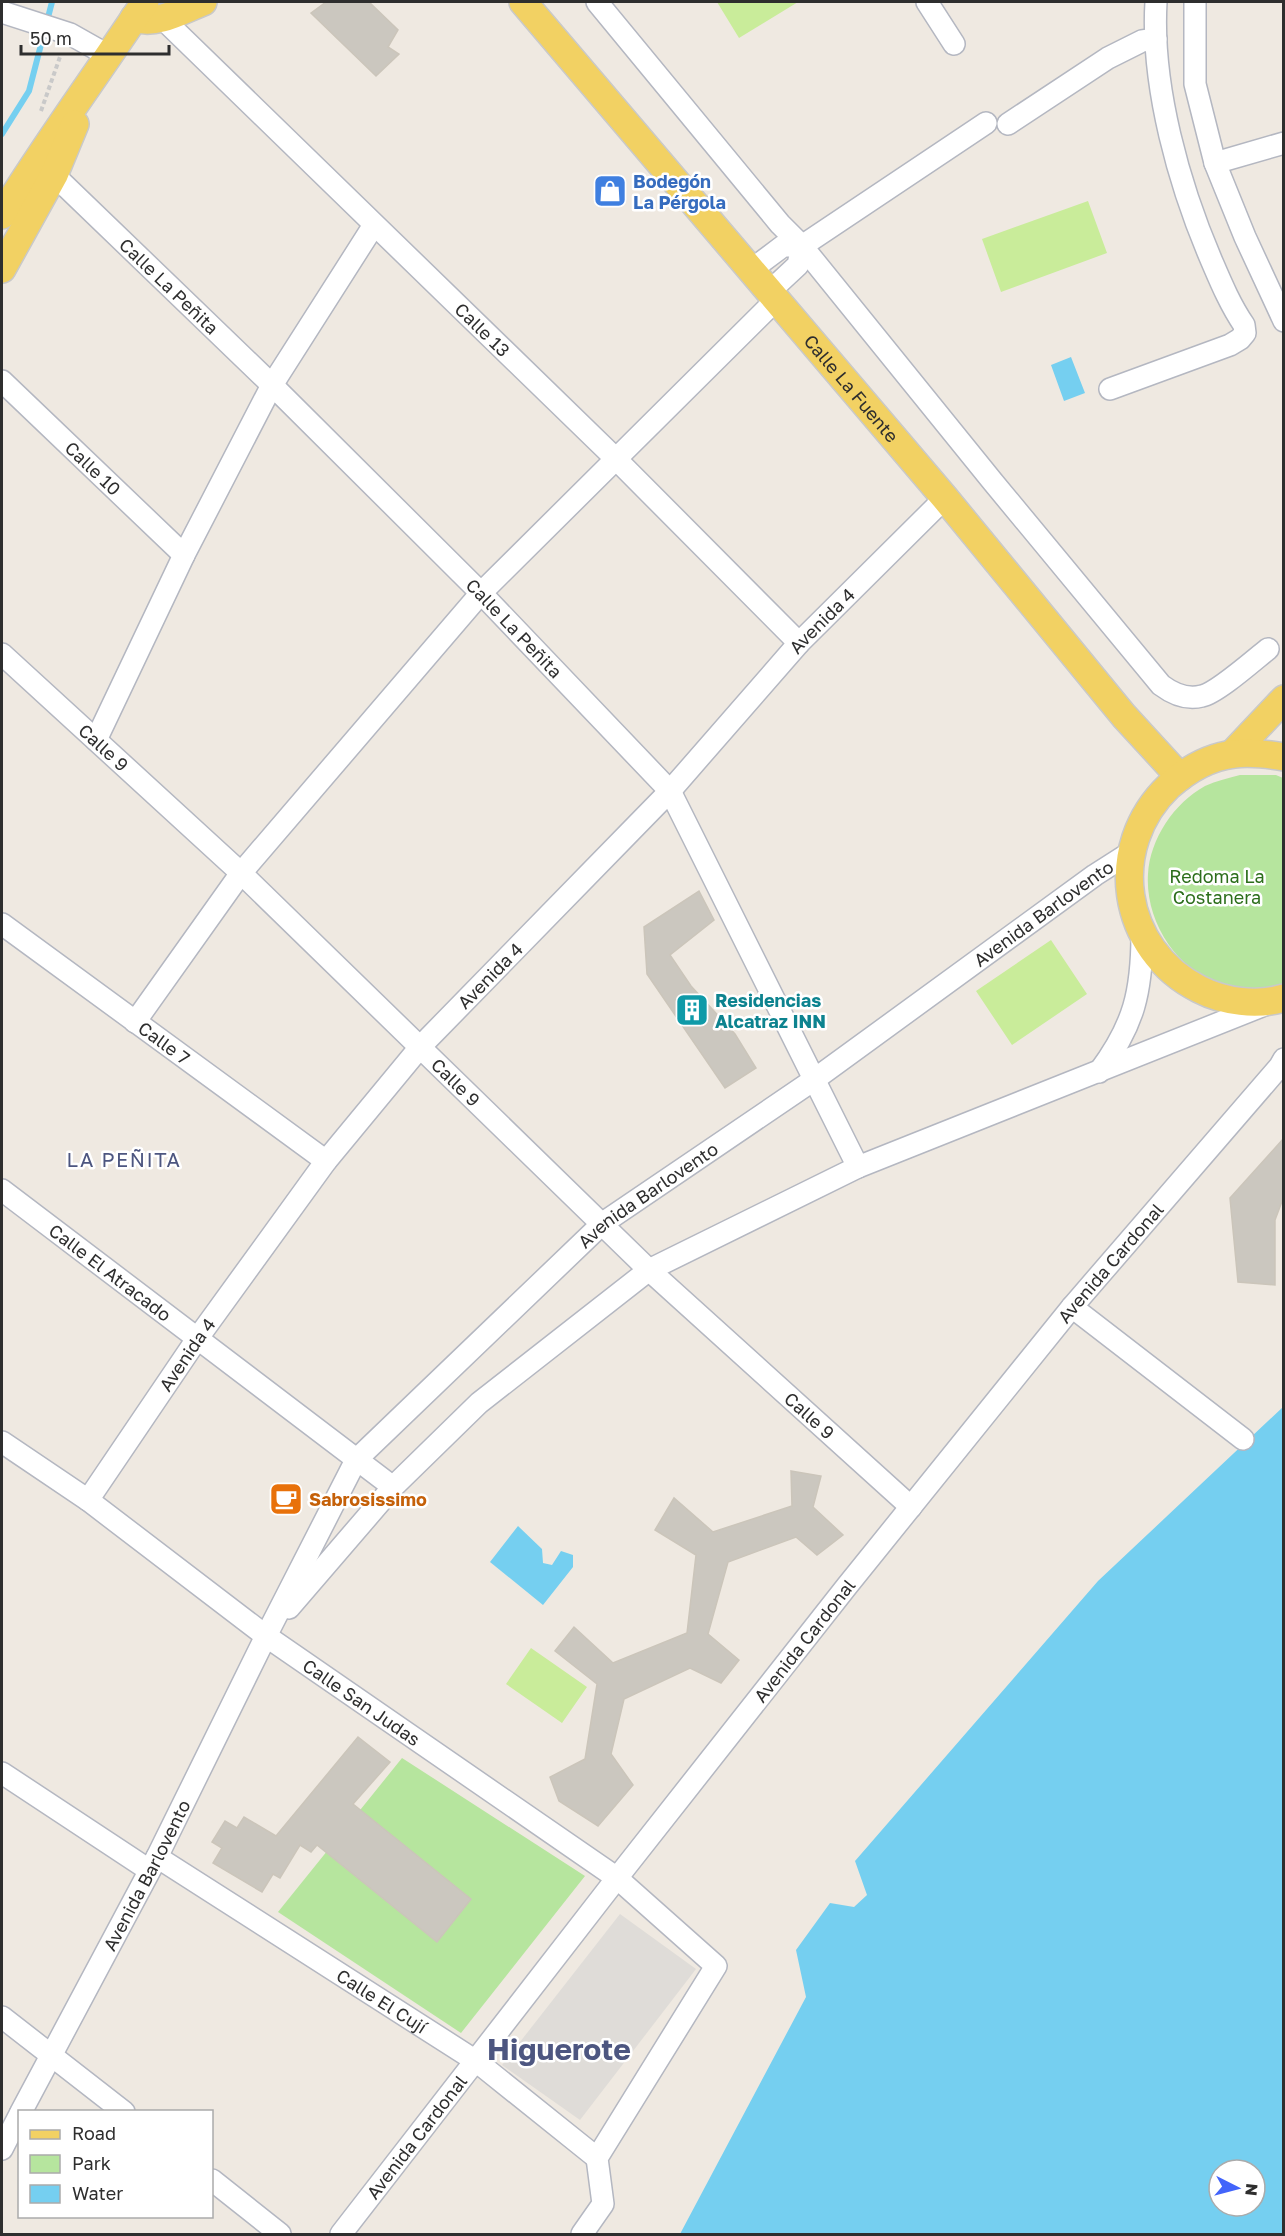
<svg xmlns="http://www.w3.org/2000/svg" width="1285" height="2236" font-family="'Golos Text',sans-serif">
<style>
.green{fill:#b6e59e;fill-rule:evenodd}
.pitch{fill:#c9ec9a}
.plaza{fill:#dfdcd8}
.water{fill:#75cff0;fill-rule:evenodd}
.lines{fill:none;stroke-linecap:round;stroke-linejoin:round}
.stream{stroke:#75cff0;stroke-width:6}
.building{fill:#cbc7bf;stroke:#cbc5ba;stroke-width:1.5}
.minor-casing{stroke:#b4b7c1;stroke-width:24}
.major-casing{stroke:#c9c9c9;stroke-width:30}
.path{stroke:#c9c9c9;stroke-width:4;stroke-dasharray:4.5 3;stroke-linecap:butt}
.minor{stroke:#fff;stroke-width:21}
.major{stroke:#f2d163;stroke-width:27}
.labels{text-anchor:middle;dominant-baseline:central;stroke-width:5;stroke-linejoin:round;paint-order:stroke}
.shop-label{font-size:18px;font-weight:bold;fill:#366cbe;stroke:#fff;text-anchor:start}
.street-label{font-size:18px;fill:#2e2e2e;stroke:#fff}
.park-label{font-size:18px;fill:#2c6e1b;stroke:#fff}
.culture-label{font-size:18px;font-weight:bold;fill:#0d838f;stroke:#fff;text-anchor:start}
.food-label{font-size:18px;font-weight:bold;fill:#c56008;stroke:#fff;text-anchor:start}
.neighbourhood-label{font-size:20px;letter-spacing:1.5px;fill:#4d5680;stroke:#fff}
.town-label{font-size:30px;font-weight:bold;fill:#4d5680;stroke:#fff}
</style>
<rect width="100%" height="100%" fill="#efe9e1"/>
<path class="green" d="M1240 775H1276L1283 778V986C1262 989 1242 991 1221 984 1176 970 1145 921 1148 874 1150 839 1174 803 1205 786 1216 781 1229 778 1240 775Z
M402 1758 585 1876 461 2033 278 1912ZM372 1819 437 1942 338 1862Z"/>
<path class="pitch" d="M717 2H798L739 38Z
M1088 201 1107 253 1001 292 982 239Z
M1051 940 1087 994 1012 1045 976 991Z
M531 1648 587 1687 562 1723 506 1684Z"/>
<path class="plaza" d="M620 1914 696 1969 580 2120 502 2065Z"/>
<path class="water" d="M1071 357 1085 393 1064 401 1051 365Z
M1283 1407V2234H680L806 1997 796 1950 830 1903 854 1907 867 1895 855 1861 1098 1581ZM1219 2170H1255V2206H1219Z
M518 1526 542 1549 543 1563 552 1565 561 1551 573 1555V1567L543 1605 490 1562Z"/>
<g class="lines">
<path class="stream" d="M2 134 29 91 52 2"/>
</g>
<path class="building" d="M326 2H369L398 30 388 47 399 54 376 76 311 13Z
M699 891 714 920 670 955 691 986 735 1034 756 1068 725 1088 647 974 644 927Z
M1284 1138V1196L1275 1220V1285L1238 1282 1230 1198Z
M791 1471 821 1476 813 1507 843 1535 817 1555 796 1537 728 1562 708 1634 739 1660 721 1683 690 1668 624 1699 611 1754 633 1785 598 1826 559 1801 550 1777 585 1759 597 1684 555 1651 574 1627 613 1663 687 1633 696 1555 655 1530 674 1498 713 1532 792 1506Z
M358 1737 390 1762 353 1804 471 1899 437 1942 317 1845 311 1852 300 1845 280 1878 273 1874 262 1892 213 1863 222 1848 212 1842 225 1821 237 1828 244 1817 276 1836Z"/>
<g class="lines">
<defs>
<g id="minor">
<path d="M597 2 780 224 802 246 993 482 1161 685C1173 694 1187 700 1202 696 1217 693 1254 660 1268 649"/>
<path d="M927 2 954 44"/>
<path d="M1195 2V84L1215 163 1245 237 1284 321"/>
<path d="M2 12 70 34 109 56"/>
<path id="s1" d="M162 18 616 459 799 643"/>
<path d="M1008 124 1108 58 1142 41 1156 39"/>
<path d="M1215 163 1284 143"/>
<path id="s2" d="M54 175 272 385 481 593 670 791 858 1167"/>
<path d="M751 270 783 246H802L986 123"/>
<path d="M769 292 798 265 802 246"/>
<path id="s3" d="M2 381 184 555"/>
<path d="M1110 389 1230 345 1240 339 1245 333 1244 325C1231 306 1222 285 1213 264 1179 186 1151 86 1156 2"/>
<path id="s4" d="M2 654 241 873 649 1270 911 1507"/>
<path d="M96 740 184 555 272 385 374 225"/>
<path id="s5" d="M2 924 326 1161"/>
<path d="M135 1022 241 873 481 593 776 300"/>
<path d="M1099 1072C1134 1025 1142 992 1142 934"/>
<path id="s6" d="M2 1190 393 1487"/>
<path d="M1072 1307 1243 1439"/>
<path id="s7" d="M2 1442 88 1500 266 1636 617 1878 716 1966 597 2158 603 2204 582 2234"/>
<path id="s8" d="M88 1500 197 1339 326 1161 421 1046 670 791 799 643 945 498"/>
<path d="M289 1608 393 1487 479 1403 649 1270 858 1167 1267 1004"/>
<path d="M2 1773 149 1870"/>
<path id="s9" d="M157 1857 476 2061 597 2158"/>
<path d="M2 2017 124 2112"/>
<path id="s10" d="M21 2112 157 1857 266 1636 356 1460 603 1223 815 1079 1095 875 1131 852"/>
<path d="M2 2149 20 2114"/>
<path d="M212 2180 280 2234"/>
<path id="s11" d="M341 2234 617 1878 847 1586 1072 1307 1280 1066 1284 1059"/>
</g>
<g id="major">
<path id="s12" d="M523 2 945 498 1124 716 1180 777"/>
<path d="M134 18C157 26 182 10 203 2"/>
<path d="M2 215C47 142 98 73 145 2"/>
<path d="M2 269 54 175 75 124"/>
<path d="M1232 754 1284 699"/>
<path d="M1284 757C1267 754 1251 752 1234 754 1209 757 1187 770 1169 786 1105 847 1121 950 1199 989 1224 1002 1257 1006 1284 998"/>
</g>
</defs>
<use href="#minor" class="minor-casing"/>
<use href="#major" class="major-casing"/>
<path class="path" d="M41 111 61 54"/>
<use href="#minor" class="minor"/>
<use href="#major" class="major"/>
</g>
<defs>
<symbol id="shop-square" viewBox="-11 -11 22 22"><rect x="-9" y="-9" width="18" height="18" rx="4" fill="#3f7fe0" stroke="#fff"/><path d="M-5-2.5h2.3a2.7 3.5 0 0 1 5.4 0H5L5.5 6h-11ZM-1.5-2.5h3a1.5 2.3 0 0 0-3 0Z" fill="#fff"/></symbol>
<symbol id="building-square" viewBox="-11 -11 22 22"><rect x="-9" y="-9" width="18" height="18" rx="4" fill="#0f9aa8" stroke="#fff"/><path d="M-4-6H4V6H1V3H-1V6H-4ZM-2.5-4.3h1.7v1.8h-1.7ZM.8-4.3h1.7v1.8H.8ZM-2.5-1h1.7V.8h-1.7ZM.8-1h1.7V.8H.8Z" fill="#fff"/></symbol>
<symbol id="cafe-square" viewBox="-11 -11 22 22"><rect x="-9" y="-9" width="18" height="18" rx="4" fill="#e8710a" stroke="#fff"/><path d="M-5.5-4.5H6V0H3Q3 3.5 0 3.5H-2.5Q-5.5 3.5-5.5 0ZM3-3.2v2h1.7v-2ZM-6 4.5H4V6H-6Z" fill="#fff"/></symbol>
</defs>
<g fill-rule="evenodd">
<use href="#shop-square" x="591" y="172" width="38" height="38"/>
<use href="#building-square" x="673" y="991" width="38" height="38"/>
<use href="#cafe-square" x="267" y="1480" width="38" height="38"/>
</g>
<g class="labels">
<g class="shop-label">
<text x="633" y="181">Bodegón<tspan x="633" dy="21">La Pérgola</tspan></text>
</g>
<g class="street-label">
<text stroke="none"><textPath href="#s2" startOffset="160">Calle La Peñita</textPath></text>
<text stroke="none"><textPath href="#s1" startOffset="447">Calle 13</textPath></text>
<text stroke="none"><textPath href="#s12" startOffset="507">Calle La Fuente</textPath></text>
<text stroke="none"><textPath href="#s3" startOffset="126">Calle 10</textPath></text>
<text stroke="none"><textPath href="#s8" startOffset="1148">Avenida 4</textPath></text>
<text stroke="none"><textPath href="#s2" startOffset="646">Calle La Peñita</textPath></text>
<text stroke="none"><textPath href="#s4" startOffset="138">Calle 9</textPath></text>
<text stroke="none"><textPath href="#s10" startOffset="1614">Avenida Barlovento</textPath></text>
<text stroke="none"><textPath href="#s8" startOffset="662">Avenida 4</textPath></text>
<text stroke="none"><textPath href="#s5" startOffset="201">Calle 7</textPath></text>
<text stroke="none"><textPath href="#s4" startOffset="624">Calle 9</textPath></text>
<text stroke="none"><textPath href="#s10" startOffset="1128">Avenida Barlovento</textPath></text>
<text stroke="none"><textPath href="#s11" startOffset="1239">Avenida Cardonal</textPath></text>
<text stroke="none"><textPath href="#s6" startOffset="136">Calle El Atracado</textPath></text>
<text stroke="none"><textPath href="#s8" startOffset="176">Avenida 4</textPath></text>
<text stroke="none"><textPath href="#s4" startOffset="1110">Calle 9</textPath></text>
<text stroke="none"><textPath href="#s11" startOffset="753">Avenida Cardonal</textPath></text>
<text stroke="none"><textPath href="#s7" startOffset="444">Calle San Judas</textPath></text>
<text stroke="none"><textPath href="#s10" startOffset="268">Avenida Barlovento</textPath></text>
<text stroke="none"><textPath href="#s9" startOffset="267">Calle El Cují</textPath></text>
<text stroke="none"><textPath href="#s11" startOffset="123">Avenida Cardonal</textPath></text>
</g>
<g class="park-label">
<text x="1217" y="876">Redoma La<tspan x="1217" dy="21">Costanera</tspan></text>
</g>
<g class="culture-label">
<text x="715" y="1000">Residencias<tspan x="715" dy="21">Alcatraz INN</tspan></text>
</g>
<g class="food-label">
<text x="309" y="1499">Sabrosissimo</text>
</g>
<g class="neighbourhood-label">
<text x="124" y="1159">LA PEÑITA</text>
</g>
<g class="town-label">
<text x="559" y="2049">Higuerote</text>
</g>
</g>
<rect width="1285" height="2236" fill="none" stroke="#2e2e2e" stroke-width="6"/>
<rect x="18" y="2110" width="195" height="108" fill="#ffffff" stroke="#ababab" stroke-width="1.5"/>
<rect x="30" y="2130" width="30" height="9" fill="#f2d163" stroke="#ababab" stroke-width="1.5"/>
<text x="72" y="2140" font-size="18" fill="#2e2e2e">Road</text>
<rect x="30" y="2155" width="30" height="18" fill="#b6e59e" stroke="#ababab" stroke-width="1.5"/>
<text x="72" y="2170" font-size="18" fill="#2e2e2e">Park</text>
<rect x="30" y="2185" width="30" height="18" fill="#75cff0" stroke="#ababab" stroke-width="1.5"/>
<text x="72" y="2200" font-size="18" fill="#2e2e2e">Water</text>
<g transform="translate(1237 2188) rotate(96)"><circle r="28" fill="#ffffff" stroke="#ababab" stroke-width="1.5"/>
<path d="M0-4.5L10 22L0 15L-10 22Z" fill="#4264fb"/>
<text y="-9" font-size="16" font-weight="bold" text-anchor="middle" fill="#2e2e2e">N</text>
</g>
<path d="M21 45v9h148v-9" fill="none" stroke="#2e2e2e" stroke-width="3"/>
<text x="30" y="45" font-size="18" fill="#2e2e2e" stroke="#ffffff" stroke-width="4.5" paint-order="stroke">50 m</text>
</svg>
